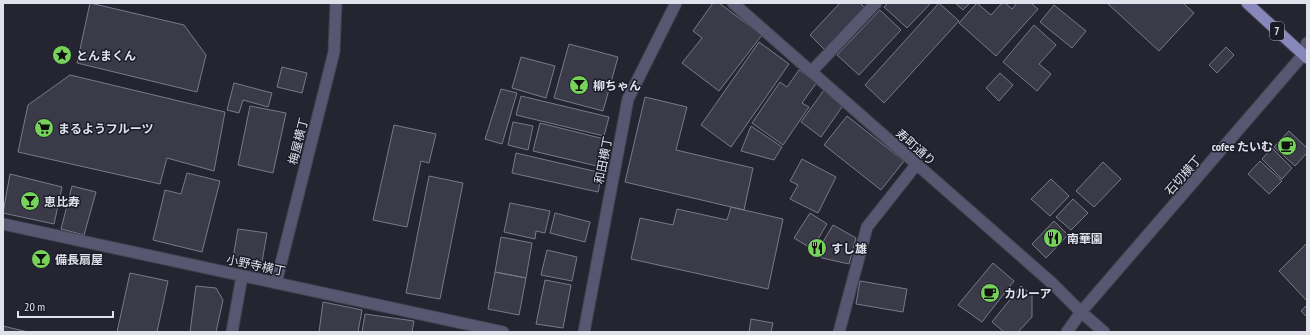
<svg xmlns="http://www.w3.org/2000/svg" width="1310" height="335" font-family="'PT Sans Narrow','Noto Sans JP',sans-serif">
<style>
.building{fill:#3a3a49;stroke:#79798a}
.lines{fill:none;stroke-linecap:round;stroke-linejoin:round}
.service-casing{stroke:#434350;stroke-width:13}
.minor-casing{stroke:#434350;stroke-width:13}
.tertiary-casing{stroke:#434350;stroke-width:13}
.primary-casing{stroke:#434350;stroke-width:13}
.service{stroke:#575771;stroke-width:11}
.minor{stroke:#575771;stroke-width:11}
.tertiary{stroke:#575771;stroke-width:11}
.primary{stroke:#8887bb;stroke-width:11}
.labels{text-anchor:middle;dominant-baseline:central;stroke-width:3;stroke-linejoin:round;paint-order:stroke}
.shield{fill:#1b1b28;stroke:#a6a6b0;stroke-width:1}
.shield-label{font-size:11px;font-weight:bold;fill:#e1e1eb}
.poi-label{font-size:12px;font-weight:bold;fill:#e1e1eb;stroke:#1b1b28;text-anchor:start}
.street-label{font-size:12px;fill:#e1e1eb;stroke:#1b1b28}
</style>
<rect width="100%" height="100%" fill="#252532"/>
<path class="building" d="M90 3 184 25 206 55 197 92 77 63Z
M713 3H719L762 35 719 91 682 63 702 38 693 31Z
M840 3H860L866 9 826 51 810 35Z
M888 3H931L907 28 884 7Z
M939 3 959 21 884 103 865 85Z
M955 3H970L963 10Z
M977 3 991 15 1002 3H1005L1012 9 1017 3H1031L1038 9 996 56 959 23Z
M1107 3H1183L1194 13 1159 51Z
M1054 5 1086 31 1072 48 1040 22Z
M880 10 901 30 859 75 837 55Z
M1034 25 1056 45 1039 64 1051 74 1037 91 1003 62Z
M759 42 789 64 731 147 701 125Z
M569 44 618 57 603 111 554 98Z
M1226 47 1234 55 1217 73 1209 65Z
M521 57 555 66 546 98 512 88Z
M282 67 307 73 302 93 277 87Z
M799 70 817 82 802 103 809 107 783 145 752 123 780 82 787 87Z
M1000 73 1013 85 999 101 986 88Z
M70 75 225 112 214 171 167 158 160 184 18 152 28 105Z
M234 83 272 93 268 107 243 100 239 113 227 110Z
M501 89 517 93 502 144 485 139Z
M824 90 844 104 821 137 801 122Z
M521 96 609 117 604 136 516 115Z
M645 97 687 107 676 150 753 168 744 210 625 182Z
M250 106 286 113 273 173 238 165Z
M847 116 904 161 881 190 824 145Z
M513 122 533 126 528 150 508 145Z
M540 123 604 139 597 166 533 151Z
M394 125 436 134 429 163 421 161 407 227 373 220Z
M751 126 782 147 774 160 741 151Z
M1289 131 1307 148V153L1295 166 1274 147Z
M1272 148 1292 168 1282 179 1262 159Z
M516 153 602 173 598 192 512 173Z
M802 159 836 177 818 213 790 199 798 185 790 181Z
M1260 161 1282 181 1269 194 1248 174Z
M1103 162 1121 179 1094 207 1076 191Z
M187 173 220 181 202 252 153 240 165 190 181 194Z
M10 174 62 187 54 224 3 213Z
M429 176 463 183 440 299 406 293Z
M1051 179 1069 196 1050 216 1031 199Z
M72 186 96 192 84 235 61 229Z
M1073 199 1088 213 1071 230 1056 217Z
M510 203 550 211 545 233 536 231 535 239 504 232Z
M731 207 783 219 768 289 631 259 640 218 673 225 677 209 727 220Z
M555 213 590 222 585 242 550 233Z
M810 213 827 224 812 249 794 238Z
M1054 221 1068 235 1046 258 1032 244Z
M833 225 856 238 849 264 822 258 818 250Z
M238 229 267 233 262 262 233 258Z
M501 237 532 243 526 278 495 272Z
M1307 243V301L1279 271Z
M547 250 577 257 572 281 541 275Z
M993 263 1014 281 982 322 958 305Z
M495 272 526 278 519 315 488 309Z
M130 273 168 281 157 332H117Z
M545 280 571 285 563 328 536 324Z
M860 281 907 289 903 312 856 304Z
M196 286 216 288 223 300 216 332H190Z
M1021 286 1032 295V317L1018 332H1004L992 322Z
M323 302 362 310 358 332H319Z
M1307 305V317L1301 311Z
M365 314 414 321 412 332H362Z
M751 319 773 323 771 332H749Z
M3 326 28 332H3Z"/>
<g class="lines">
<defs>
<path id="service" d="M276 283 334 52 336 3"/>
<path id="minor" d="M811 72 876 3
M3 224 503 332
M232 332 242 276
M584 332 628 99 676 3
M839 332 867 227 916 165
M1067 332 1081 312 1104 332"/>
<path id="tertiary" d="M733 3 1053 284 1081 312 1303 55 1307 43"/>
<path id="primary" d="M1247 3 1307 58"/>
</defs>
<use href="#service" class="service-casing"/>
<use href="#minor" class="minor-casing"/>
<use href="#tertiary" class="tertiary-casing"/>
<use href="#primary" class="primary-casing"/>
<use href="#service" class="service"/>
<use href="#minor" class="minor"/>
<use href="#tertiary" class="tertiary"/>
<use href="#primary" class="primary"/>
</g>
<defs>
<symbol id="sight-disc" viewBox="-11 -11 22 22"><circle r="9.5" fill="#76d25a" stroke="#1b1b28"/><path d="M0-6L1.8-2.2L6-1.7L2.9 1.2L3.7 5.4L0 3.3L-3.7 5.4L-2.9 1.2L-6-1.7L-1.8-2.2Z" fill="#111"/></symbol>
<symbol id="bar-disc" viewBox="-11 -11 22 22"><circle r="9.5" fill="#76d25a" stroke="#1b1b28"/><path d="M-6-5H6L.8 .8V4.5H3.5V6h-7V4.5H-.8V.8Z" fill="#111"/></symbol>
<symbol id="supermarket-disc" viewBox="-11 -11 22 22"><circle r="9.5" fill="#76d25a" stroke="#1b1b28"/><path d="M-6-5.5h2.5l.6 2H6L4.5 2H-2.5L-4.4-4H-6ZM-1.5 3.2a1.3 1.3 0 1 0 .1 0ZM3 3.2a1.3 1.3 0 1 0 .1 0Z" fill="#111"/></symbol>
<symbol id="cafe-disc" viewBox="-11 -11 22 22"><circle r="9.5" fill="#76d25a" stroke="#1b1b28"/><path d="M-5.5-4.5H6V0H3Q3 3.5 0 3.5H-2.5Q-5.5 3.5-5.5 0ZM3-3.2v2h1.7v-2ZM-6 4.5H4V6H-6Z" fill="#111"/></symbol>
<symbol id="restaurant-disc" viewBox="-11 -11 22 22"><circle r="9.5" fill="#76d25a" stroke="#1b1b28"/><path d="M-5-6h1v4h1v-4h1v4h1v-4h1v5L-1.5 .5V6h-2V.5L-5-1ZM5-6V6H3V1.5H1.5Q1.5-4 5-6Z" fill="#111"/></symbol>
</defs>
<g fill-rule="evenodd">
<use href="#sight-disc" x="51" y="44" width="22" height="22"/>
<use href="#bar-disc" x="568" y="74" width="22" height="22"/>
<use href="#supermarket-disc" x="33" y="117" width="22" height="22"/>
<use href="#cafe-disc" x="1276" y="135" width="22" height="22"/>
<use href="#bar-disc" x="19" y="190" width="22" height="22"/>
<use href="#restaurant-disc" x="1042" y="227" width="22" height="22"/>
<use href="#restaurant-disc" x="806" y="237" width="22" height="22"/>
<use href="#bar-disc" x="30" y="248" width="22" height="22"/>
<use href="#cafe-disc" x="979" y="282" width="22" height="22"/>
</g>
<g class="labels">
<rect class="shield" x="1270" y="22" width="14" height="18" rx="3"/>
<g class="shield-label">
<text x="1277" y="31">7</text>
</g>
<g class="poi-label">
<text x="76" y="55">とんまくん</text>
<text x="593" y="85">柳ちゃん</text>
<text x="58" y="128">まるようフルーツ</text>
<text x="1273" y="146" text-anchor="end">cofee たいむ</text>
<text x="44" y="201">恵比寿</text>
<text x="1067" y="238">南華園</text>
<text x="831" y="248">すし雄</text>
<text x="55" y="259">備長扇屋</text>
<text x="1004" y="293">カルーア</text>
</g>
<g class="street-label">
<text transform="translate(298 141) rotate(-76)">梅屋横丁</text>
<text transform="translate(916 147) rotate(41)">寿町通り</text>
<text transform="translate(603 160) rotate(-79)">和田横丁</text>
<text transform="translate(1183 175) rotate(-49)">石切横丁</text>
<text transform="translate(256 265) rotate(12)">小野寺横丁</text>
</g>
</g>
<rect width="1310" height="335" fill="none" stroke="#e1e1eb" stroke-width="8"/>
<path d="M18 311v6h95v-6" fill="none" stroke="#e1e1eb" stroke-width="2"/>
<text x="24" y="311" font-size="12" fill="#e1e1eb" stroke="#1b1b28" stroke-width="3" paint-order="stroke">20 m</text>
</svg>
